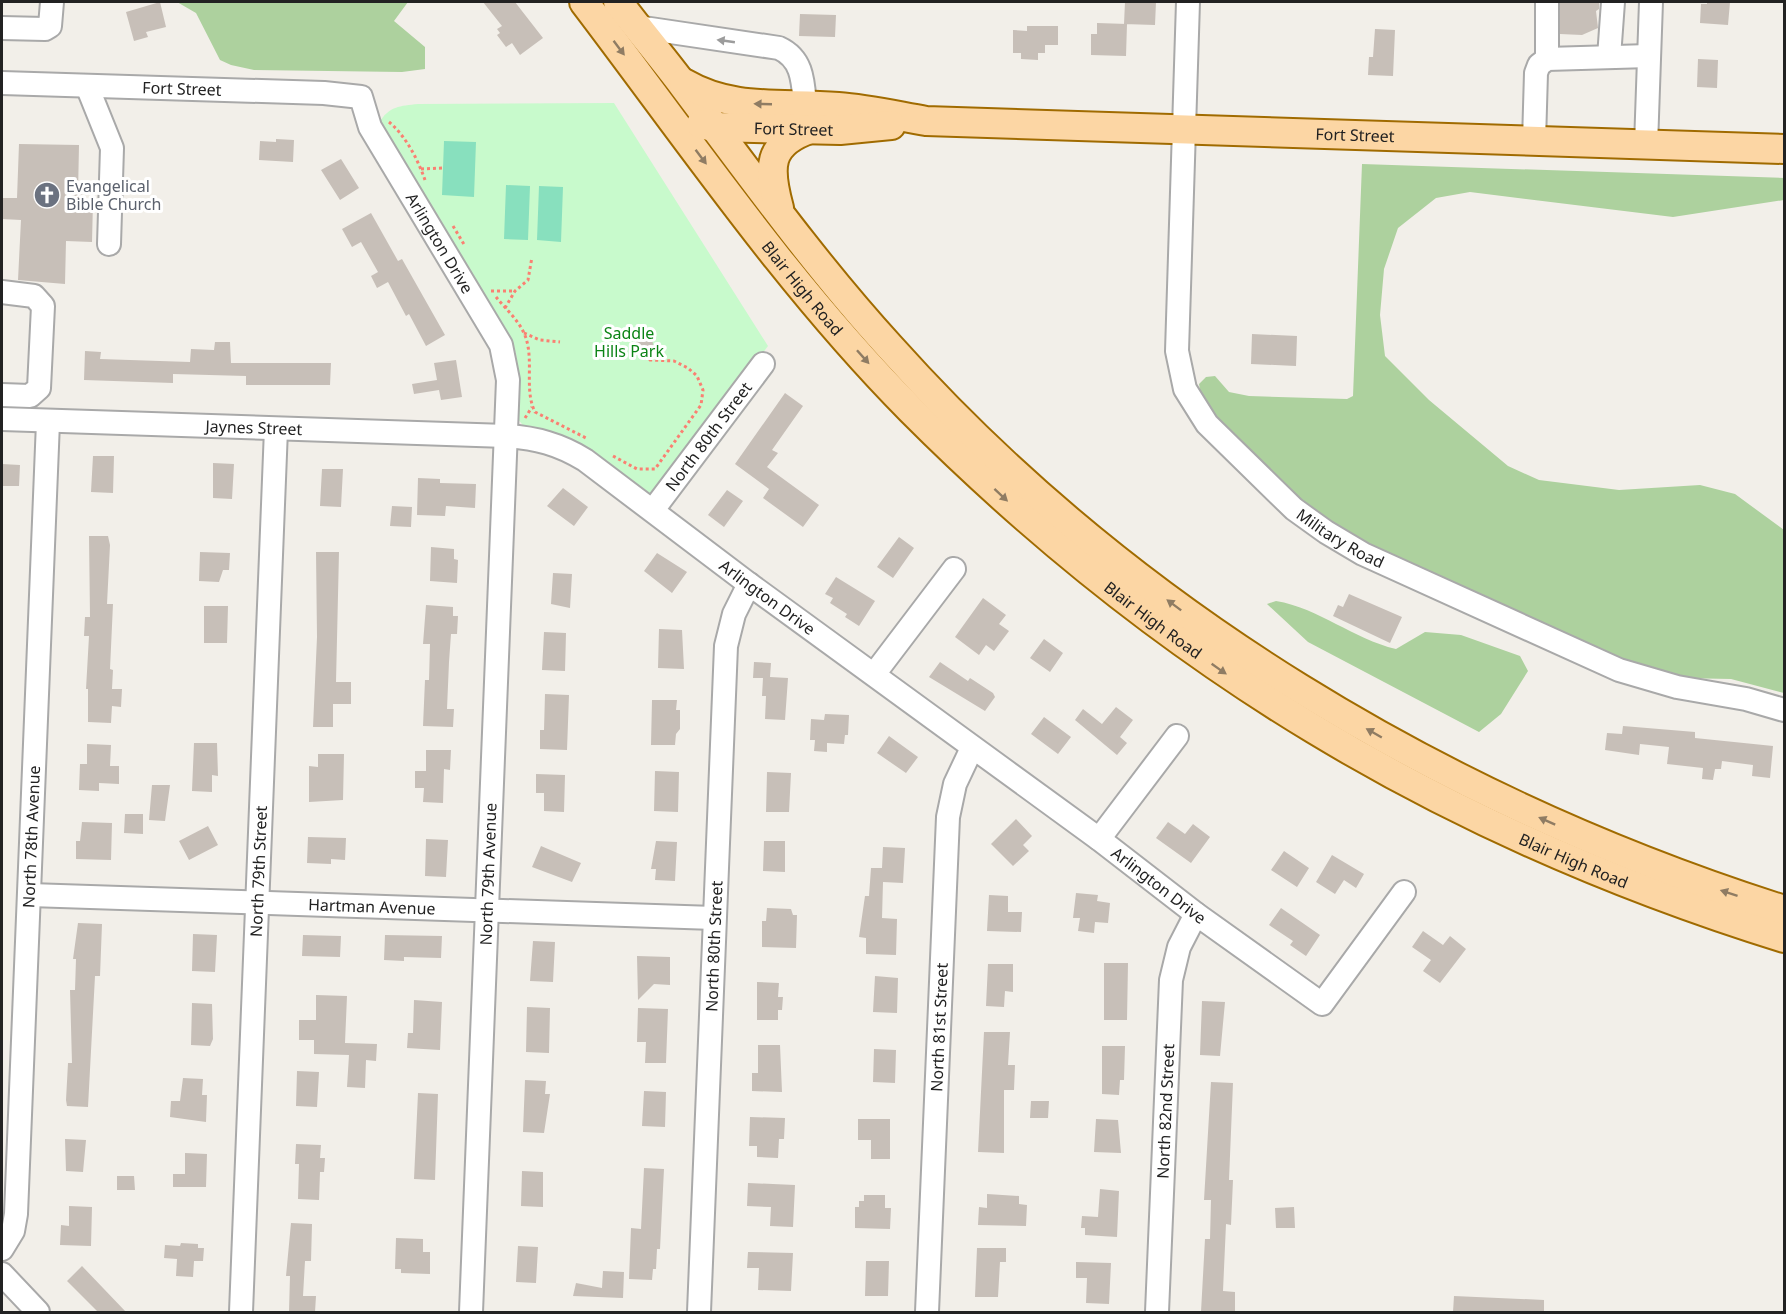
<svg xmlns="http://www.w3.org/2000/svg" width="1786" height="1314" font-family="'Noto Sans',sans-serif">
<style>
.forest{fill:#add19e}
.park{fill:#c8facc}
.pitch{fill:#88e0be}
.building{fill:#c7bfb8}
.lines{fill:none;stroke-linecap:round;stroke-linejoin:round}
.minor-casing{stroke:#a9a9a9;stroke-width:26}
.major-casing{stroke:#a06b00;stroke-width:32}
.path{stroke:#fa8072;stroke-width:3;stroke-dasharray:3 3;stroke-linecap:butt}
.minor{stroke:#fff;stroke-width:22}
.major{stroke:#fcd6a4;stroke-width:28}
.oneway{fill:#9c9c9c}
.oneway2{fill:#8f7c63}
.labels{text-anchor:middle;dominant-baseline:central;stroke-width:6;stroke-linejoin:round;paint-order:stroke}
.street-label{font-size:16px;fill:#222;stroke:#fff}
.worship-label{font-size:16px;fill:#5b616d;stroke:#fff;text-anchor:start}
.park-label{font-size:16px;fill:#0c8416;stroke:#fff}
</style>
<rect width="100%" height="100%" fill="#f2efe9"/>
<path class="forest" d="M177 2H408L394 21 425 47V69L402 72 254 70 231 65 220 60 196 13Z
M1362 164 1784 178V200L1673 217 1470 192 1436 198 1398 228 1384 269 1380 315 1385 356 1429 400 1508 466 1539 480 1619 490 1700 485 1735 494 1784 530V693L1731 679 1680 678 1616 661 1367 547 1320 519 1232 436 1201 396 1199 384 1206 377 1215 376 1229 392 1249 396 1347 399 1353 396Z
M1276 601C1319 608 1353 639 1396 649L1425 632 1461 635 1520 656 1528 671 1501 714 1479 732 1308 642 1267 604Z"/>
<path class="park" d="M614 103 768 346 660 490 648 495 526 429 517 418 519 394 516 353 379 123C389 106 400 106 418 104Z"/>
<path class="pitch" d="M444 141 476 142 474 197 442 195Z
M506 185 530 186 528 240 504 239Z
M539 186 563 187 561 242 537 240Z"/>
<path class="building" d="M160 2 166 27 146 32 148 37 134 41 126 12Z
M483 2H515L543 38 520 55 512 43 506 47 497 35 500 33 497 29 502 26Z
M1125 2H1156L1155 25 1124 24Z
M1560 2H1599V9L1596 11 1598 28 1582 35 1560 34Z
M1707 2H1730L1728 25 1700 23 1701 4H1707Z
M800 14 836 15 835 37 799 36Z
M1097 23 1127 24 1126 56 1091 55V34H1097Z
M1027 26H1058V45H1045V53H1038V60L1021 59V53H1013V30L1027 31Z
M1375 29 1395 30 1393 76 1368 75 1369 57H1373Z
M1698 59 1718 60 1717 88 1697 87Z
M276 139 294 140 293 162 259 160 260 141 276 142Z
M19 144 79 145 78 194H82V201H93L92 242 66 241 65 284 18 280 21 220 2 219V198H17Z
M341 159 359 188 340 200 321 170Z
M371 213 398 261 402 259 445 335 426 346 409 314 406 316 388 282 377 288 371 276 378 272 361 242 352 247 342 229Z
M650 331 654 348 636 352 633 335Z
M1252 334 1297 336 1296 366 1251 364Z
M215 342H230L231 363H331L330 385H246V376L173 374V383L84 380 85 351 101 352 100 359 190 362 191 349 214 350Z
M456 360 462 397 441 400 439 390 414 394 412 384 437 380 434 363Z
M785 393 803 406 772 450 778 453 767 467 819 505 803 527 763 498 769 489 735 464Z
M93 456H114L113 493 91 492Z
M213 463 234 464 232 499 213 498Z
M2 464 20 465 19 486H2Z
M322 469H343L341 507 320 506Z
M418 478 440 479V483L476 484 475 508 446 506 445 516 417 515Z
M563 488 588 507 574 526 547 506Z
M727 490 743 501 724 527 708 515Z
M392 506 412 507 411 527 390 526Z
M89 536H108L110 545 107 604H113L110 669 113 670 112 689H122L121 707 112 706 111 723 88 722V689H86L89 636H84L85 617H90Z
M899 537 914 548 893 578 877 567Z
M431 547 454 549V559L458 560 457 583 430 581Z
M200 552 230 553 229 570H223L219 582 199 581Z
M316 552H339L336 682H351V704H333V727H313L317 637Z
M657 553 687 572 672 593 644 571Z
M553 573 572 574 570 608 551 604Z
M836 577 875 601 859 626 845 617 847 614 830 603 833 598 825 594Z
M1349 594 1402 617 1390 643 1333 616 1338 605 1343 607Z
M983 598 1006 615 999 624 1009 631 994 651 986 645 979 655 955 637Z
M426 605 453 607V616H458L457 634H451L449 662 447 709H454L453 727 423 726 425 680H429L430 644H423Z
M204 606H228L227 643H204Z
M659 629 682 630 684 669 658 668Z
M544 632 566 633 565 671 542 670Z
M1044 639 1063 653 1050 672 1030 658Z
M754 662 771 663 770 677 788 678 785 720 765 719 766 696H762L763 678H753Z
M940 662 968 681 970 678 993 693 995 697 985 711 929 677Z
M545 694 569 695 567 750 540 749V730H544Z
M652 700H677L676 710H680V729L676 734 675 745H651Z
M1116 707 1133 720 1120 737 1127 743 1117 755 1075 720 1083 709 1102 724Z
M825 714 849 715 848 735H845L844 744 827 743V752L814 751 815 740H810L811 719 824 720Z
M1044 717 1071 737 1058 754 1031 734Z
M1623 726 1695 732V738L1773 746 1770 778 1752 776 1753 765 1722 761 1721 769H1715L1713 780 1702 779 1703 768 1667 764 1669 747 1640 744 1639 755 1605 750 1607 733 1622 734Z
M889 736 918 757 906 773 877 753Z
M194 743H217L218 776 212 775V792L192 791Z
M87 744 111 745 110 766H119V784L99 783V791L79 790 80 764H87Z
M426 750H451L450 770 444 769 443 803 423 802 424 788H415V771H426Z
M318 754H344L343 800 309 802V766L318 767Z
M655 771 679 772 678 812 654 811Z
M767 772 791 773 789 812H766Z
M536 774 565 775 564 812 544 811V793H536Z
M152 785H170L165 821 149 820Z
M125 814H143V834L124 833Z
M1016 819 1032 836 1023 845 1029 851 1013 866 991 844Z
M82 822 112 823 111 860 76 859V841H80Z
M1168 822 1185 834 1193 824 1210 837 1191 863 1156 838Z
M208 826 218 845 189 860 179 841Z
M308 837 346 838 345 860 331 859V864L307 863Z
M426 839 448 840 446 877 425 876Z
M656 841 677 842 675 881 655 880 656 869H651Z
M764 841H785V872L763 871Z
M541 846 581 863 572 882 532 867Z
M883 847 905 848 903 883 883 882 882 918 897 919 896 955 866 954V938L859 937 865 896H869L871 868H882Z
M1284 851 1309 868 1297 887 1271 870Z
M1332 855 1364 874 1356 888 1344 880 1335 894 1316 882Z
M1076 893 1098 895 1097 901 1110 903 1108 923 1095 922 1094 933 1078 931 1080 918H1073Z
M989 895 1008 896V912H1022L1021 932 987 931Z
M767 908 791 909 793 915H797L796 948 762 947V921H766Z
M1281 908 1320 935 1306 956 1290 945 1293 941 1269 925Z
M78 923 102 924 100 976H95L88 1107 67 1106 66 1100 68 1063H72L70 990H75L76 959H73Z
M1423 931 1443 945 1450 936 1466 949 1440 983 1423 971 1431 960 1412 947Z
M193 934 217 935 215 972 192 971Z
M303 935 341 936 340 957 302 956Z
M385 935 442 936 441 958 404 957V961L384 960Z
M533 941 555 942 553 982 530 981Z
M637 956 670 957V985L654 984 638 1000Z
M1104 963H1128L1127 1020H1104Z
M988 964H1013V992L1005 991 1004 1007 986 1006Z
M875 976 898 978 897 1013 873 1012Z
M757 982 779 983 778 997H783L782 1010H778V1020H757Z
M316 995 347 996 345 1043 377 1044 376 1061 366 1060 365 1088 347 1087 349 1055 314 1054V1040H299V1020H316Z
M414 1000 442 1002 440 1050 407 1048 408 1033H413Z
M1202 1001 1225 1002 1220 1056 1200 1055Z
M192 1003 212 1004 213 1039 210 1046 191 1045Z
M527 1007 550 1008 549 1053 526 1052Z
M638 1008 668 1009 666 1063H645L646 1042H637Z
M984 1032H1010L1008 1065H1015L1014 1090H1004V1153L978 1152Z
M758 1045H780L782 1092 752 1091V1073H758Z
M1102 1046H1125L1124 1080H1120L1119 1095 1102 1094Z
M874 1049 896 1050 895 1083 873 1082Z
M297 1071 319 1072 317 1107 296 1106Z
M183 1078 203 1079 202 1095H207L206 1122 170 1117 171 1101H180Z
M525 1080 546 1081 545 1094H550L544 1133 523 1132Z
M1211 1082 1233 1083 1229 1180H1233L1231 1225 1226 1224 1223 1291 1235 1292V1312H1201L1205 1239H1210L1211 1200H1204Z
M644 1091 666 1092 665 1127 642 1126Z
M418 1093 438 1094 435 1180 414 1179Z
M1031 1101H1049L1048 1118H1030Z
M750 1117 785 1118 784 1139H779L778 1158 757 1157V1146H749Z
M858 1119H890V1159H871V1140H858Z
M1096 1119 1118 1120 1121 1153 1094 1152Z
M65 1139 86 1140 83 1172 66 1171Z
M296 1144 321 1145 320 1158H325L324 1172H320L319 1200 298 1199 299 1164H295Z
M185 1153 207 1154 206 1187H173V1174H185Z
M644 1168 664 1169 660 1249H657L656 1269H653L652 1280 629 1279 631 1228 641 1229Z
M522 1171 543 1172V1207L521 1206Z
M117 1176H134L135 1190H117Z
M748 1183 795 1185 793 1227 770 1226 771 1207 747 1206Z
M1100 1189 1119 1191 1117 1237 1085 1235V1228H1081L1082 1216 1098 1217Z
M987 1194 1019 1196V1204L1027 1205 1026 1226 978 1225 979 1207 987 1208Z
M864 1195H885V1208H891L890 1229 855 1228V1207H859V1201H864Z
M69 1206 92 1207 91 1246 60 1245 61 1225 69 1226Z
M1294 1207 1295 1228H1276L1275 1208Z
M291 1223 312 1224 311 1261H305L303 1296H316L315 1312H289L290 1276H286Z
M396 1238 423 1239V1252H430V1274L401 1273V1269H395Z
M181 1243 198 1244V1248H204L203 1261H194L193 1277 176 1276 177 1259 164 1258 165 1245 180 1246Z
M518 1246 538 1247 536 1283 516 1282Z
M977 1248H1006V1262H1000L998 1297H975Z
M748 1252 793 1253 791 1291 758 1290 759 1268H747Z
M866 1261H889L888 1296H865Z
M1076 1262 1111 1263 1109 1304 1086 1303 1087 1278H1076Z
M82 1266 126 1312H98L67 1281Z
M603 1271 624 1272 623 1298 573 1296 576 1283 602 1288Z
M1454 1296 1544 1300V1312H1453Z"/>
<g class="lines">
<defs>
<g id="minor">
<path id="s1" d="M1188 2 1177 351 1185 389 1207 424 1294 509 1326 532 1363 554 1619 670 1677 687 1746 699 1784 710"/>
<path d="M1547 2V59"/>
<path d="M637 27 779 48C803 59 803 82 805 105"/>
<path d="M2 28 45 29 50 26 52 2"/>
<path d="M1609 57 1613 2"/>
<path id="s2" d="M2 83 324 93 361 97 370 127 501 345 508 380 471 1312"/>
<path d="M87 86 112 148 109 244"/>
<path d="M1534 141 1536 73 1539 65 1547 59 1649 56"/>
<path d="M1646 145 1651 2"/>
<path d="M2 292 34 296 43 306 39 388 30 396 2 395"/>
<path id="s3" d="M2 419 506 436C536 438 559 444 585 460L749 584 1099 839 1196 914 1322 1004 1404 892"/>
<path id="s4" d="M653 510 763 364"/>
<path d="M875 673 954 569"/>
<path d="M1099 839 1177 736"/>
<path id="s5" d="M30 895 714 918"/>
<path id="s6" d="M2 1249 13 1231 16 1214 48 422"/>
<path d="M2 1274 38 1312"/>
<path id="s7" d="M241 1312 276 429"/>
<path id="s8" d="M699 1312 726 646 734 614 749 584"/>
<path id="s9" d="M927 1312 948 817 955 784 972 748"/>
<path id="s10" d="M1157 1312 1171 980 1179 947 1196 914"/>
</g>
<g id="major">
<path id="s11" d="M584 2C689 140 788 286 911 410 1163 663 1443 832 1784 938"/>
<path d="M618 2C639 30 662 57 683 85 750 174 815 265 890 347 1129 614 1445 802 1784 910"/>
<path id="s12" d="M684 83C734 112 783 102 838 107 867 109 897 116 926 121L1784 149"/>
<path id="s13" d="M701 124 714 127 840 130 891 125"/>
<path d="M779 208C768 168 767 144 810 129"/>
</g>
</defs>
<use href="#minor" class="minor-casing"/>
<use href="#major" class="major-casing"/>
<path class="path" d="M389 122C406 136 418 160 425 180
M421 169 443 168
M453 226 465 246
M491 291H515
M496 297C505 308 517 319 523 331 536 356 523 388 535 412L588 439
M505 308 515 291 528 280 532 257
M524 333 540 340 560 342
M525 418 532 407
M613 456 637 469H655L701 405 703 390 697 376 688 368 674 361 650 360 648 350"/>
<use href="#minor" class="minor"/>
<use href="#major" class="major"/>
</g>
<defs><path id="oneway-solid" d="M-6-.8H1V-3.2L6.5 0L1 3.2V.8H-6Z" transform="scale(1.5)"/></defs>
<use class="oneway" href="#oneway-solid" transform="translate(726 41) rotate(-172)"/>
<g class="oneway2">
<use href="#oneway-solid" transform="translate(619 48) rotate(53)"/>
<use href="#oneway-solid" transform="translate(763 104) rotate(-178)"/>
<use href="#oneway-solid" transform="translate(701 157) rotate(53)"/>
<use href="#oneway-solid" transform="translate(863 357) rotate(48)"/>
<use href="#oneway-solid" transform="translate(1001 495) rotate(43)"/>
<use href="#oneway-solid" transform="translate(1174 605) rotate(-143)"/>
<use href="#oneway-solid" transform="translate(1219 669) rotate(35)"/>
<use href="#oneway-solid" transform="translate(1374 733) rotate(-150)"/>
<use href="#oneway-solid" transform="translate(1547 821) rotate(-156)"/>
<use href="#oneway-solid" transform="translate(1729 893) rotate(-162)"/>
</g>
<defs>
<symbol id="church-disc" viewBox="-11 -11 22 22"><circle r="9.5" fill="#6b7280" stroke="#fff"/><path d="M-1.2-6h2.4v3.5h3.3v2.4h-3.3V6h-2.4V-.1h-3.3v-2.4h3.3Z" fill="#fff"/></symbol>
</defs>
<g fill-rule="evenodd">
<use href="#church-disc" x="32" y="180" width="30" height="30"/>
</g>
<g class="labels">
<g class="street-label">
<text stroke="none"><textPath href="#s2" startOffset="180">Fort Street</textPath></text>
<text stroke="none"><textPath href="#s13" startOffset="93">Fort Street</textPath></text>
<text stroke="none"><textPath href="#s12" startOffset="676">Fort Street</textPath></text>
<text stroke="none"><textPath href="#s2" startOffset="526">Arlington Drive</textPath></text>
<text stroke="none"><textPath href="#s11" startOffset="360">Blair High Road</textPath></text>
<text stroke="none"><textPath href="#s3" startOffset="252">Jaynes Street</textPath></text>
<text stroke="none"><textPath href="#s4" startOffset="92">North 80th Street</textPath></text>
<text stroke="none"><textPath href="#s1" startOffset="606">Military Road</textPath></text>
<text stroke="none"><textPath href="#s3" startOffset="816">Arlington Drive</textPath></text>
<text stroke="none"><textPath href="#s11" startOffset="844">Blair High Road</textPath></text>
<text stroke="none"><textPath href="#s6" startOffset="416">North 78th Avenue</textPath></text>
<text stroke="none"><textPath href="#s11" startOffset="1330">Blair High Road</textPath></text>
<text stroke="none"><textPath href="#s7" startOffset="441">North 79th Street</textPath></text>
<text transform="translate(488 874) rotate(-88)">North 79th Avenue</text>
<text stroke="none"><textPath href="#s3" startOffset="1302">Arlington Drive</textPath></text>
<text stroke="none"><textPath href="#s5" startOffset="342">Hartman Avenue</textPath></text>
<text stroke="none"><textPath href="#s8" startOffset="366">North 80th Street</textPath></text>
<text stroke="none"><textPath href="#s9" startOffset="285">North 81st Street</textPath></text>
<text stroke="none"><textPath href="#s10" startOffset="201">North 82nd Street</textPath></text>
</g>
<g class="worship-label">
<text x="66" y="186">Evangelical<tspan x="66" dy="18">Bible Church</tspan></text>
</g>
<g class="park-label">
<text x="629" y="333">Saddle<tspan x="629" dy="18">Hills Park</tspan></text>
</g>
</g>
<rect width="1786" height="1314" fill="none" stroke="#222222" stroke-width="6"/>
</svg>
